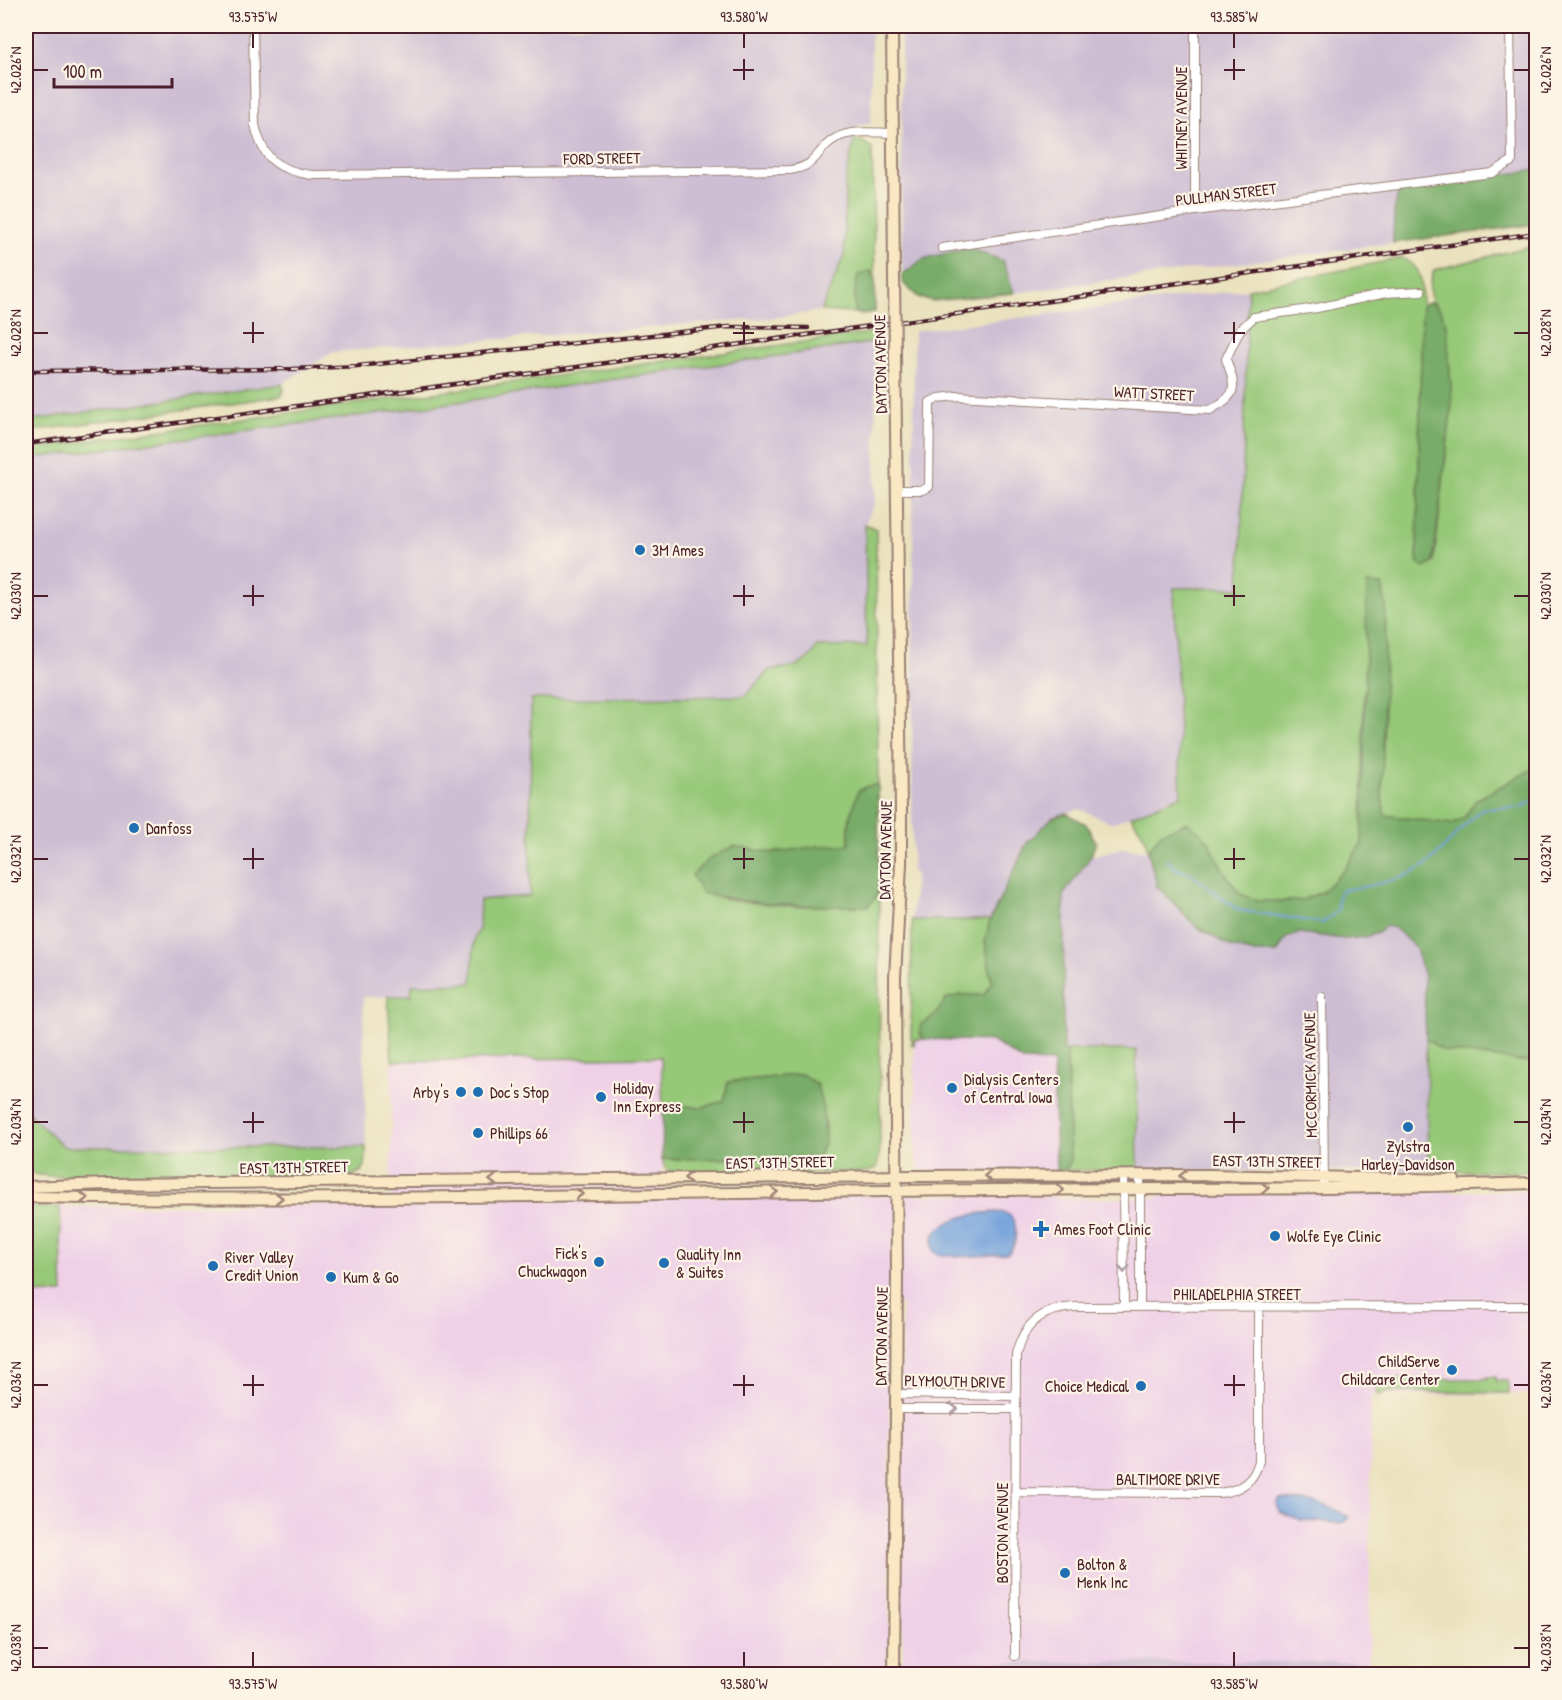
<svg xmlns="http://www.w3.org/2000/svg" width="1562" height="1700" font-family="'Patrick Hand',sans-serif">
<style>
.built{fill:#efd0e7}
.industrial{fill:#cdbed3}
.green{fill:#96c878;stroke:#707452;stroke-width:1.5}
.forest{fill:#78ac68;stroke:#61664a;stroke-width:1.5}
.water{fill:#73a1db;stroke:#5e6083;stroke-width:1.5}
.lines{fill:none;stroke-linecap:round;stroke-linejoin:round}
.stream{stroke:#73a1db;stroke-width:2}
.minor-casing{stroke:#9a8074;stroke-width:10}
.secondary-casing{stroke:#9a8074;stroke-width:14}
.minor{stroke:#fff;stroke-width:8}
.secondary{stroke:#fae7c3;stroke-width:10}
.rail-casing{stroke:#4a1f2b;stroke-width:4.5}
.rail{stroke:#fcf5e5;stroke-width:2;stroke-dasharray:7;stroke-linecap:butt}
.secondary-bridge-casing{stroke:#9a8074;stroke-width:14;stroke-linecap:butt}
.secondary-bridge{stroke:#fae7c3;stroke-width:10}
.oneway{stroke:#a28377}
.oneway2{stroke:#ae9aa0}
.ticks{fill:none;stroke:#4a1f2b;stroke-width:2}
.poi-dot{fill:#1f6fb2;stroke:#fcf5e5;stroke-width:2}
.labels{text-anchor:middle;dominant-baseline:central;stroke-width:4.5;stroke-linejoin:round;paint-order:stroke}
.street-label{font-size:16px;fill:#4a1f2b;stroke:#fcf5e5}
.poi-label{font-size:16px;fill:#4a1f2b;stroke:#fcf5e5;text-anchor:start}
.neatline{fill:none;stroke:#4a1f2b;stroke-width:2}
.ticks-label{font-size:15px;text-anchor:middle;fill:#4a1f2b}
</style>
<rect width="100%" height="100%" fill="#fcf5e5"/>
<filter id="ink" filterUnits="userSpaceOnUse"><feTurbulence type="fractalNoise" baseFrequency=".0167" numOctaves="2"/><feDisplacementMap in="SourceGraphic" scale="12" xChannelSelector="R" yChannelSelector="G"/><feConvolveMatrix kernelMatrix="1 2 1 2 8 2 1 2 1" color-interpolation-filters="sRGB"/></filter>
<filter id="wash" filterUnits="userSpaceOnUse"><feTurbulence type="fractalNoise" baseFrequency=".008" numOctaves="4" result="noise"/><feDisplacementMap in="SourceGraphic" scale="24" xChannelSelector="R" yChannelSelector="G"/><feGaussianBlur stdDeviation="1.35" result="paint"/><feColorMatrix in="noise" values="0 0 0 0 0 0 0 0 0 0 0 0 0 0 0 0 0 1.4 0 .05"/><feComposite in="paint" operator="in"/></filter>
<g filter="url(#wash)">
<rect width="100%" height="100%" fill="#eae2be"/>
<path class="built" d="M914 1039 992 1041 1023 1061H1053L1056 1170 921 1171 916 1160Z
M661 1057 663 1110 662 1197 1026 1195 1068 1199 1152 1198 1161 1195 1536 1191V1394L1371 1395 1369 1662H903L901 1428 902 1304H889V1674H26V1294L63 1293 60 1207 391 1204 392 1061Z"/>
<path class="industrial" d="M26 26H871V124L856 126 845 184 844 255 821 311 770 318 333 352 282 384 26 421Z
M901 26H1536V170L1399 189 1394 213 1393 243 1014 293 1010 283 923 259 902 275Z
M1248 289 1240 589H1174L1181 796 1112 823 1079 809 1052 818 1027 843 990 920H912L915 873 912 872 914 331Z
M876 342 875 501 865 524 867 646 817 647 811 658 795 667 769 670 746 696 532 699 530 896 480 900 479 929 474 939 472 984 412 985V996L363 997 366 1147H64L31 1117 26 1108V459L373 414Z
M1122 848 1148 851 1157 886 1197 927 1231 947 1286 938 1300 933 1326 937H1364L1377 933 1385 926 1395 928 1416 948 1424 977 1428 1171H1138L1136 1050H1063L1064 894 1091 856Z
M903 1662H1369V1674H903Z"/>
<path class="green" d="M854 140 862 141 872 148 875 279 870 271 855 289V313L821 311 844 255 845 184Z
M1536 245V767L1476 800 1464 818 1452 825 1385 815 1364 691 1362 843 1344 870 1322 892 1300 901H1258L1240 894 1224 872 1208 840 1161 833 1148 851 1145 837 1131 816 1181 796 1174 588H1240L1248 289 1402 258C1425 269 1421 283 1422 305L1417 556 1418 563 1434 562 1452 403 1441 311C1426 297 1428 288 1434 270Z
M875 332 876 342 373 414 26 459V449Z
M282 384 284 391 281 396 26 432V421Z
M865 524 876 529 878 785 867 786 849 822V845L819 846 772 853 755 850 702 893 735 901 799 907 875 898 879 885 880 1149 877 1168 866 1172 676 1174 665 1168 662 1159 818 1158C833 1120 822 1107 802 1074L728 1082 724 1101 700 1108 687 1106 663 1110 661 1057 392 1061 388 996H411L412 985 472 983 474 939 479 929 480 900 530 896 531 699 745 696 769 670C790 668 806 667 817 647L867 646Z
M912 920H990L985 942 992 982 984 995H961L946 999 938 1013 920 1033 924 1039H915L914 1045 911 1044 913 1041 911 1038Z
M1426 1039 1444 1051 1536 1063V1170L1523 1172 1428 1171Z
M1067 1050H1136L1138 1171 1065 1170 1070 1163Z
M26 1108 32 1117 64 1147H366C365 1163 369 1172 350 1176H48L34 1174 26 1167Z
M29 1207H60L63 1293 26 1294V1210Z
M1487 1377H1496V1381H1508V1393L1389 1392 1379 1395 1377 1393V1381H1384L1390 1386 1391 1379H1487Z"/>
<path class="forest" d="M1536 170V224L1393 243 1394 213 1399 189Z
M969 248 1003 261 1014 293 932 301 918 297 902 282V275L923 259Z
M871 271 875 279V312L862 314 855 313V289L858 275Z
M1431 302 1441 311 1447 326 1452 403 1433 563 1424 568 1418 563 1417 556 1422 305Z
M1367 584 1382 585 1386 605 1382 799 1385 815 1452 824 1464 818 1476 800 1536 767V1063L1444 1051 1426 1039 1424 977 1416 948 1395 928 1385 926 1378 933 1364 937 1345 939 1300 933 1286 938 1277 953H1255L1231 947 1197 927 1157 886 1148 851 1161 833 1188 822 1208 840 1224 872 1240 894 1258 901H1300L1322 892 1344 870 1362 843Z
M878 785 879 885 875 898 868 906C811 907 757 906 702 893L692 875 709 859 734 846 772 853 819 846 849 845V822L858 791 867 786Z
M1066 813 1086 824 1096 842 1091 856 1064 894 1063 1050H1067L1070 1163 1065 1170H1056L1053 1062 1023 1061 992 1041 924 1039 920 1033 921 1024C934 1019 939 1010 946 999L961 995H984L992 982 985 942 990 920 1027 843 1052 818Z
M802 1074 817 1085 823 1109 825 1140 818 1158 662 1159 663 1110 687 1106 700 1108 724 1101 728 1082Z"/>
<path class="water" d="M995 1212C1000 1212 1005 1212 1009 1215 1019 1222 1017 1248 1007 1254 991 1255 946 1260 934 1252 923 1220 974 1213 995 1212Z
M1280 1499C1304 1500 1328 1503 1349 1517L1346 1521C1339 1524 1335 1523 1327 1522 1306 1521 1299 1522 1280 1512L1277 1504Z"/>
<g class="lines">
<path class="stream" d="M1166 860 1178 870 1191 874 1238 910 1323 923 1338 910V895L1342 890C1372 886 1410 880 1433 859 1450 843 1464 823 1482 809L1521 807 1536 800"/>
</g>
</g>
<g filter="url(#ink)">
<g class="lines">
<defs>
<path id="minor" d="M253 26 255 125C263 160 278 170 312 175L790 170C820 166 815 149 836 138 852 129 876 133 893 133
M1195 26V211
M942 248 1195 211 1492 173 1512 161 1510 26
M897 490H922L929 487 930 407V402L939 398 957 396 1210 410C1239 394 1236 388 1226 359L1240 330 1254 317 1317 308 1386 293 1421 291
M1322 997 1324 1181
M1123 1176 1124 1307
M1140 1176V1307
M895 1394 1015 1396
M895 1409H1015
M1015 1492 1219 1493C1239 1491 1254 1482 1259 1461V1308
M1015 1656 1016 1355C1024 1322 1043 1308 1078 1307L1536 1306"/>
<path id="secondary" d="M892 26 894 276
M26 1187 107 1184 915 1176 1208 1175 1454 1180
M26 1197C311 1202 598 1194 884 1191 1101 1188 1319 1191 1536 1183
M894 1674 897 1276 895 978 901 864V806L895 356"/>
</defs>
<use href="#minor" class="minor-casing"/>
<use href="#secondary" class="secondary-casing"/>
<use href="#minor" class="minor"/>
<use href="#secondary" class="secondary"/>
<defs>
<path id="rail" d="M26 371 292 369 358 366 728 327 808 328
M26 444 1536 233"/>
</defs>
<use href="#rail" class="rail-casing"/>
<use href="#rail" class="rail"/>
<defs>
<path id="secondary-bridge" d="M894 276 895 356"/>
</defs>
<use href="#secondary-bridge" class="secondary-bridge-casing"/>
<use href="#secondary-bridge" class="secondary-bridge"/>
</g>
<defs><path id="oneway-chevron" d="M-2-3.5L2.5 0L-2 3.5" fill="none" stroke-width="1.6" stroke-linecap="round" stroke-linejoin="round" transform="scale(1.5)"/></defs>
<g class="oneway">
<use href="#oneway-chevron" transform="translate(988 1176) rotate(180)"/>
<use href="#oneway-chevron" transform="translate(1183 1176) rotate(180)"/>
<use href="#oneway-chevron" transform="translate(688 1178) rotate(179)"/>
<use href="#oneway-chevron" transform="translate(493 1180) rotate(179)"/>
<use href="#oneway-chevron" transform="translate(1265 1188)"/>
<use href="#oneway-chevron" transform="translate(1060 1190)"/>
<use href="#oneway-chevron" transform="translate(774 1192) rotate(-1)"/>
<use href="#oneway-chevron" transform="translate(579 1194)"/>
<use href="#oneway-chevron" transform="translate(84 1198) rotate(1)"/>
<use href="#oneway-chevron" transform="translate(279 1198)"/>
</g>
<g class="oneway2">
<use href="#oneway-chevron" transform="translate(1124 1269) rotate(90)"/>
<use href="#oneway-chevron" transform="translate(954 1409)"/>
</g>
</g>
<path class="ticks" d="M253 33V48M744 33V48M1234 33V48M744 59V80M1234 59V80M33 70H48M733 70H754M1224 70H1245M1514 70H1529M253 322V343M744 322V343M1234 322V343M33 333H48M243 333H264M733 333H754M1224 333H1245M1514 333H1529M253 585V606M744 585V606M1234 585V606M33 596H48M243 596H264M733 596H754M1224 596H1245M1514 596H1529M253 848V869M744 848V869M1234 848V869M33 859H48M243 859H264M733 859H754M1224 859H1245M1514 859H1529M253 1112V1133M744 1112V1133M1234 1112V1133M33 1122H48M243 1122H264M733 1122H754M1224 1122H1245M1514 1122H1529M253 1375V1396M744 1375V1396M1234 1375V1396M33 1385H48M243 1385H264M733 1385H754M1224 1385H1245M1514 1385H1529M33 1648H48M1514 1648H1529M253 1652V1667M744 1652V1667M1234 1652V1667"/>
<g class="poi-dot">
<circle cx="640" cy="550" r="6"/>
<circle cx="134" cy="828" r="6"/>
<circle cx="952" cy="1088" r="6"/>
<circle cx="461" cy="1092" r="6"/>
<circle cx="478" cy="1092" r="6"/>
<circle cx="601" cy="1097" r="6"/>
<circle cx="1408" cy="1127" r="6"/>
<circle cx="478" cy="1133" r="6"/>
<path d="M1038 1220h6v6h6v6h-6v6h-6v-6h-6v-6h6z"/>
<circle cx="1275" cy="1236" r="6"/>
<circle cx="599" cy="1262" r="6"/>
<circle cx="664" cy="1263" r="6"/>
<circle cx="213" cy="1266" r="6"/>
<circle cx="331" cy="1277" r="6"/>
<circle cx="1452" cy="1370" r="6"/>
<circle cx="1141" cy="1386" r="6"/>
<circle cx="1065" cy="1573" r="6"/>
</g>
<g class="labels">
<g class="street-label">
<text transform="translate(1181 118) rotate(-90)">WHITNEY AVENUE</text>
<text transform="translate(602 158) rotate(-1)">FORD STREET</text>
<text transform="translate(1226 194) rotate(-7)">PULLMAN STREET</text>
<text transform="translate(880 364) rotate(-91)">DAYTON AVENUE</text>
<text transform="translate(1154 393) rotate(3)">WATT STREET</text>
<text transform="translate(885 850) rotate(-89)">DAYTON AVENUE</text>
<text transform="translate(1310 1075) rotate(-91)">MCCORMICK AVENUE</text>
<text transform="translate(1267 1161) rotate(1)">EAST 13TH STREET</text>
<text transform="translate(780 1162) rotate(-1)">EAST 13TH STREET</text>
<text transform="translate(294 1167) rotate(-1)">EAST 13TH STREET</text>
<text x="1237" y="1294">PHILADELPHIA STREET</text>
<text transform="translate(881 1336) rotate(-89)">DAYTON AVENUE</text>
<text transform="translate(955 1381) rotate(1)">PLYMOUTH DRIVE</text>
<text x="1168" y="1479">BALTIMORE DRIVE</text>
<text transform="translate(1002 1533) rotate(-90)">BOSTON AVENUE</text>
</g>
<g class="poi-label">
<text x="652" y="550">3M Ames</text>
<text x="146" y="828">Danfoss</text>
<text x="964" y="1079">Dialysis Centers<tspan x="964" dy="18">of Central Iowa</tspan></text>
<text x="613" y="1088">Holiday<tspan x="613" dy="18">Inn Express</tspan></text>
<text x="449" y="1092" text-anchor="end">Arby's</text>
<text x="490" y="1092">Doc's Stop</text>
<text x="490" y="1133">Phillips 66</text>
<text x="1408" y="1146" text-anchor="middle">Zylstra<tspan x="1408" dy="18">Harley-Davidson</tspan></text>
<text x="1054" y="1229">Ames Foot Clinic</text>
<text x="1287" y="1236">Wolfe Eye Clinic</text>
<text x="587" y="1253" text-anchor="end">Fick's<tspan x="587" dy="18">Chuckwagon</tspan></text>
<text x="676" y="1254">Quality Inn<tspan x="676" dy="18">&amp; Suites</tspan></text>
<text x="225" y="1257">River Valley<tspan x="225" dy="18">Credit Union</tspan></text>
<text x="343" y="1277">Kum &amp; Go</text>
<text x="1440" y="1361" text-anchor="end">ChildServe<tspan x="1440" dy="18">Childcare Center</tspan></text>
<text x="1129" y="1386" text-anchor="end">Choice Medical</text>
<text x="1077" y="1564">Bolton &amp;<tspan x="1077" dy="18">Menk Inc</tspan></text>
</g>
</g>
<rect width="1562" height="1700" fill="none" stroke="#fcf5e5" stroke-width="66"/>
<path d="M54 78v9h118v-9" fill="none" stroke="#4a1f2b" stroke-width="3"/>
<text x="63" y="78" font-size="18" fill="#4a1f2b" stroke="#fcf5e5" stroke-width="4.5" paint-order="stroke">100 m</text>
<rect x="33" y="33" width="1496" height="1634" class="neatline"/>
<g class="ticks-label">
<text x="253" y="22">93.575°W</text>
<text x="744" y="22">93.580°W</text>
<text x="1234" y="22">93.585°W</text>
<text transform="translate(1546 70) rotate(-90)" y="5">42.026°N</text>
<text transform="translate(16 70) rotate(-90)" y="5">42.026°N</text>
<text transform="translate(1546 333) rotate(-90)" y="5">42.028°N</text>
<text transform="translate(16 333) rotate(-90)" y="5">42.028°N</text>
<text transform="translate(1546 596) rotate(-90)" y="5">42.030°N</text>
<text transform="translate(16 596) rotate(-90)" y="5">42.030°N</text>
<text transform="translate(1546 859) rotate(-90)" y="5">42.032°N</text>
<text transform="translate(16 859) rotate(-90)" y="5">42.032°N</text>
<text transform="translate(1546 1122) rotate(-90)" y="5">42.034°N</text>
<text transform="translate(16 1122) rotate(-90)" y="5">42.034°N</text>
<text transform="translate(1546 1385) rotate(-90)" y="5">42.036°N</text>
<text transform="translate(16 1385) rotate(-90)" y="5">42.036°N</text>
<text transform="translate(1546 1648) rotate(-90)" y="5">42.038°N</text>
<text transform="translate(16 1648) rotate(-90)" y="5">42.038°N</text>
<text x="253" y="1689">93.575°W</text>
<text x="744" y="1689">93.580°W</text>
<text x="1234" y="1689">93.585°W</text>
</g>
</svg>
